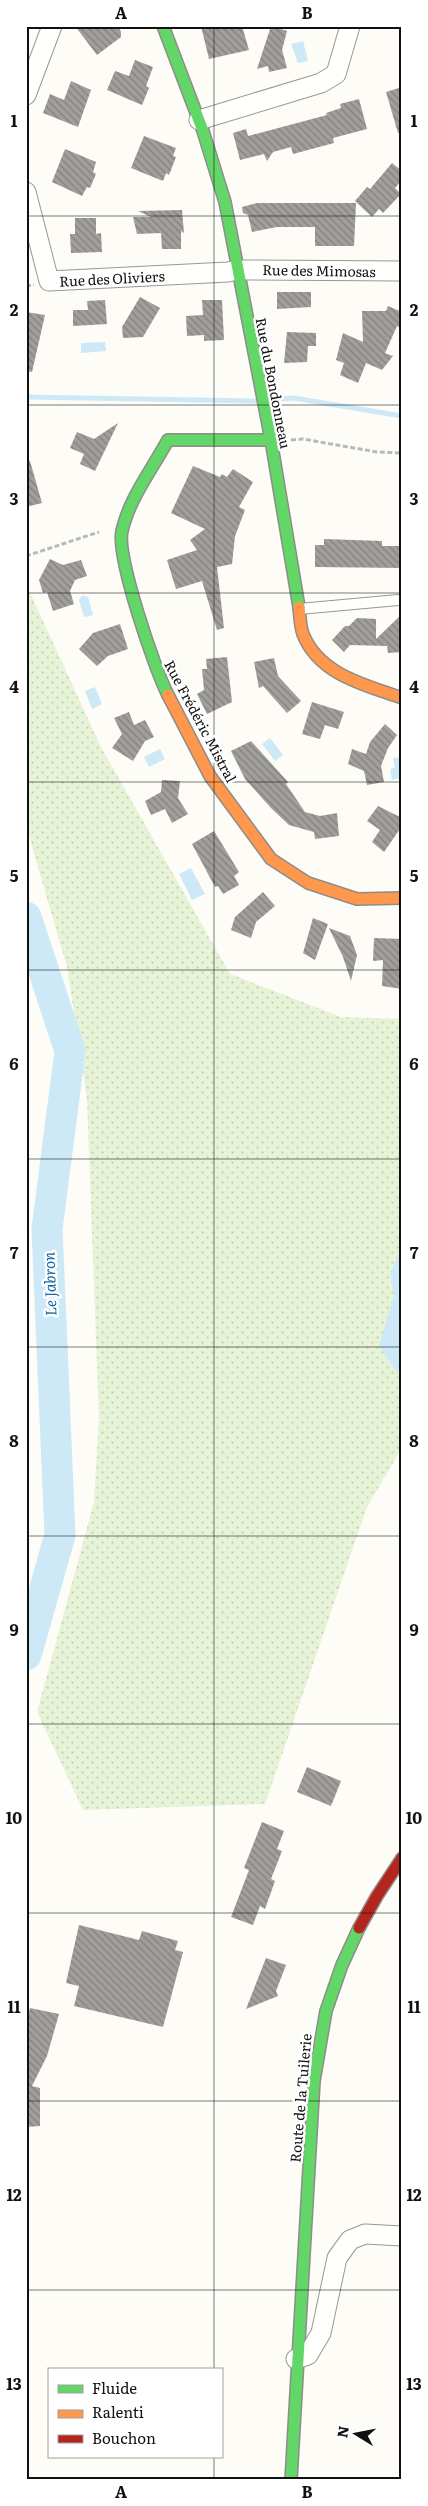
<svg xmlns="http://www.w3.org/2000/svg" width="428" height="2506" font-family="Literata,serif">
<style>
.grass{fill:url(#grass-dots)}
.water{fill:#cde8f7}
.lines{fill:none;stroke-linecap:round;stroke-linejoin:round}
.stream{stroke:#cde8f7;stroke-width:5}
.river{stroke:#cde8f7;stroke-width:31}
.building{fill:url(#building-back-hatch)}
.lane-casing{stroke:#979795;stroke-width:12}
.street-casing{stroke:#979795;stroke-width:21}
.fast-casing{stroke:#8e8d8b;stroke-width:14}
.slow-casing{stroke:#8e8d8b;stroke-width:14}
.jam-casing{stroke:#8e8d8b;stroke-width:14}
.path{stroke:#b9b9b8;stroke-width:3;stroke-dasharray:5 2.5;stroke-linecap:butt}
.lane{stroke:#fffffe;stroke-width:10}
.street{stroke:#fffffe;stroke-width:19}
.fast{stroke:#63d668;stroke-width:11}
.slow{stroke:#ff974d;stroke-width:11}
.jam{stroke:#b3261e;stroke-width:11}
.grid{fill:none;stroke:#111;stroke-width:1;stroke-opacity:0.55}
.labels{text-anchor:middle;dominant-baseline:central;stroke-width:5;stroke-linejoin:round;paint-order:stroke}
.street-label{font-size:14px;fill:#111;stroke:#fff}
.water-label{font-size:15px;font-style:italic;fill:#1768a6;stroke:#fff}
.neatline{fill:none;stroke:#111;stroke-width:2}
.grid-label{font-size:16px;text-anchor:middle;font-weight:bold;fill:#111}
</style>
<defs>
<pattern id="grass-dots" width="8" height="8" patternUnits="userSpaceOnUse" patternTransform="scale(1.25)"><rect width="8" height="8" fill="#e7f3d7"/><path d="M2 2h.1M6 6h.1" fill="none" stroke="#c5cfb8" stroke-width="1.8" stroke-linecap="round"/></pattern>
<pattern id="building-back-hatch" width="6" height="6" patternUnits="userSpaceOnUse" patternTransform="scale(1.25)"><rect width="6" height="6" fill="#a19f9c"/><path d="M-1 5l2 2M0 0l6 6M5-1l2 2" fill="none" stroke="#82807e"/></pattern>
</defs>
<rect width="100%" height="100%" fill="#fdfcf7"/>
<path class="grass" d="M26 584 101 747 230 974 341 1017 402 1019V1448L367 1507 265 1804 83 1810 37 1712 94 1502 99 1418 87 1099 67 967 26 826Z"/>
<path class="water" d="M303 41 308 61 298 63 291 44Z
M105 342 106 351 81 353V343Z
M82 595 88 597 93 615 84 617 79 600Z
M95 687 102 704 92 709 85 691Z
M270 738 283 755 275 761 262 744Z
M160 749 165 759 149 767 144 757Z
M402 757V778L392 780 390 769 395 768 393 758Z
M191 868 205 894 192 900 179 874Z
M402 1248V1370L397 1372 379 1346 394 1295 390 1273Z"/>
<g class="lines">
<path class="stream" d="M26 397 255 401
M271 400 294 398 402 416"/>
<path class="river" d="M26 917 70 1051 47 1229 60 1535 26 1655"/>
</g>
<path class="building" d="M75 26H118L121 32V37L97 55Z
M201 26H242L249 50 209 59Z
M271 26 287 31 282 50 287 68 269 72 268 66 257 69Z
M135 60 153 67 146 86 149 88 142 105 107 90 115 71 129 76Z
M71 81 91 90 78 127 43 113 50 94 64 100Z
M402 87V132L398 133 386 92Z
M359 99 367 129 333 138 334 143 293 154 291 147 273 152 267 161 264 154 240 160 233 133 246 129 248 136 327 115 326 113 341 108 340 104Z
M144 136 176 148 173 156 176 157 169 175 166 173 163 181 131 168Z
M65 149 96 162 93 172 96 174 90 188 87 187 82 196 52 182Z
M392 163 402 171V180L395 188 401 194 383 213 379 209 372 217 355 201 367 187 370 189Z
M257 203H356L354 246H315V227H277L252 232 248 215 243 213 242 207Z
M182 210 184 233 181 231V249H162L161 233 137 234 133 217H151L138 211Z
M75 218H96V234L101 233 102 252 71 253 70 234H75Z
M277 292H311V307L277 309Z
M140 297 160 308 143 337 123 338 122 327Z
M105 300 107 324 73 326V310H88L87 301Z
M202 300H222L224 340 204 341V335L187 336 186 316 203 315Z
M388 306 402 312V329L397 326 385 353 393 356 382 370 366 363 358 383 340 375 344 363 336 360 343 333 363 342 362 311H386Z
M26 312 45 315 32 372 26 371Z
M287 332 316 333V346H308L307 362 284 363Z
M118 423 95 471 80 464 84 454 70 448 77 432 94 439Z
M30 461 42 503 26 507V462Z
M193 466 220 477 222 474 227 477 233 469 253 482 239 507 245 510 235 536 232 564 217 567 224 628 217 630 202 581 176 589 167 560 197 550 190 540 205 529 171 513Z
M324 539 382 541V546H402V568L315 567V545H324Z
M50 559 63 565 81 560 87 576 75 580 70 591 74 604 53 611 47 592 43 593 39 580Z
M402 614V652L388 653 387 646 350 645 344 652 332 640 345 626H349L357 618 376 619V639Z
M120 624 128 649 108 656 97 666 79 649 93 633Z
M227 657 232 702 207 714 197 694 204 690 202 669H207L206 659Z
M274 658 278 676 301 701 287 713 263 686 259 688 254 662Z
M312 702 344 712 338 729 325 725 320 739 302 734Z
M129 712 134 725 145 720 154 737 145 741 133 761 112 748 122 734 114 718Z
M385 724 397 735 388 748 381 766 384 782 367 785 364 771 348 764 352 749 366 754 370 742Z
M251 741 288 782 286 784 305 812 320 816 337 813 339 836 315 839 314 832 289 825 271 808 245 779 231 751Z
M162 780 180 781 178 798 188 814 172 823 165 809 151 815 145 801 161 792Z
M378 806 402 818V826L384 852 372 842 380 830 367 821Z
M214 831 239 872 234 876 239 885 223 894 218 886 215 887 192 844Z
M263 892 275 906 256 922 251 938 231 930 235 917Z
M313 918 328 924 315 960 303 953Z
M329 928 350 936 357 955 351 981 343 957Z
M374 938 402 939V989L382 986 383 960 373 961Z
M307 1767 341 1781 331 1806 297 1792Z
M262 1822 284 1831 277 1849 282 1851 271 1879 275 1881 265 1909 260 1906 253 1925 231 1917 249 1870 244 1868Z
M79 1925 139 1940 142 1931 178 1941 175 1950 183 1952 163 2027 74 2006 79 1986 66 1983Z
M266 1958 286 1965 276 1991 278 1996 246 2009Z
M30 2008 59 2014 47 2056 32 2086 40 2088V2126L26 2127V2023Z"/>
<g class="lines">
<defs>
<path id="lane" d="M299 609 398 600"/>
<path id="street" d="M26 95 52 26
M199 120 321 83 336 74 350 26
M26 192 49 281 228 272 237 270 402 271
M296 2359 308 2355 321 2333 337 2258 350 2240 365 2234 402 2236"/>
<path id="fast" d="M163 26 203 131 225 202 271 440 299 607
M168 695C155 670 116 556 122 531 129 499 152 469 168 440H271
M291 2480 314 2081 326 2011 342 1965 359 1928"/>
<path id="slow" d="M299 607C300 616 300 626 303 634 319 675 366 685 402 698
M168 695 210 776 271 859 308 883 357 899 402 898"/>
<path id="jam" d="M359 1928 377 1896 402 1858"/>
</defs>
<use href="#lane" class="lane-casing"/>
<use href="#street" class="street-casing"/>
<use href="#fast" class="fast-casing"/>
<use href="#slow" class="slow-casing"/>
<use href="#jam" class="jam-casing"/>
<path class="path" d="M26 286 34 285
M291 440 303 439 377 452 402 453
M26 556 99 532"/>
<use href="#lane" class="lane"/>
<use href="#street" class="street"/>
<use href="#fast" class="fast"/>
<use href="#slow" class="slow"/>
<use href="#jam" class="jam"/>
</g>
<path class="grid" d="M214 26V2370M26 216H402M26 405H402M26 593H402M26 782H402M26 970H402M26 1159H402M26 1347H402M26 1536H402M26 1724H402M26 1913H402M26 2101H402M26 2290H402M214 2457V2480"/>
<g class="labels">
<g class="street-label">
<text transform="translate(319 270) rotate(1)">Rue des Mimosas</text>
<text transform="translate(112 278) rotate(-3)">Rue des Oliviers</text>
<text transform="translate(274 383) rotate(79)">Rue du Bondonneau</text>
<text transform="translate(201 721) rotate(62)">Rue Frédéric Mistral</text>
<text transform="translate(300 2098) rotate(-85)">Route de la Tuilerie</text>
</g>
<g class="water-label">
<text transform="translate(49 1284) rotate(-92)">Le Jabron</text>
</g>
</g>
<rect width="428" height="2506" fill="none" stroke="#ffffff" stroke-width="55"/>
<rect x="48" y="2368" width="175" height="90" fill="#ffffff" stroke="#a0a0a0"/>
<rect x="58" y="2385" width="25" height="8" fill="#63d668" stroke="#a0a0a0"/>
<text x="92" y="2394" font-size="15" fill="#111111">Fluide</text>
<rect x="58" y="2410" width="25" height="8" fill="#ff974d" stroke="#a0a0a0"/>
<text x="92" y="2418" font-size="15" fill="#111111">Ralenti</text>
<rect x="58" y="2435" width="25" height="8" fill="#b3261e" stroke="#a0a0a0"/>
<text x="92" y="2444" font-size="15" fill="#111111">Bouchon</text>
<g transform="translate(356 2434) rotate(280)" stroke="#ffffff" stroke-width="4" paint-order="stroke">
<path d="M0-4L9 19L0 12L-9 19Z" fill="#111111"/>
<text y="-8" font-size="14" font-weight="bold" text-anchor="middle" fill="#111111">N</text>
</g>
<rect x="28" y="28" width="372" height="2450" class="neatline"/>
<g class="grid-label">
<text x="121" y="19">A</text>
<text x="307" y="19">B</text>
<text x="14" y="127">1</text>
<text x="414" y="127">1</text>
<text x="14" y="316">2</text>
<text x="414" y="316">2</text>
<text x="14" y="505">3</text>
<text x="414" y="505">3</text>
<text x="14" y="693">4</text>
<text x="414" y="693">4</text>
<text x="14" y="882">5</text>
<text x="414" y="882">5</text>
<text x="14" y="1070">6</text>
<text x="414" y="1070">6</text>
<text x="14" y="1259">7</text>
<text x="414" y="1259">7</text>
<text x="14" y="1447">8</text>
<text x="414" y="1447">8</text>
<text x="14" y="1636">9</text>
<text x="414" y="1636">9</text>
<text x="14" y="1824">10</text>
<text x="414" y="1824">10</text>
<text x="14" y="2013">11</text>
<text x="414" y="2013">11</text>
<text x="14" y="2201">12</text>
<text x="414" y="2201">12</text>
<text x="14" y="2390">13</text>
<text x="414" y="2390">13</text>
<text x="121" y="2498">A</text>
<text x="307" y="2498">B</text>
</g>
</svg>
